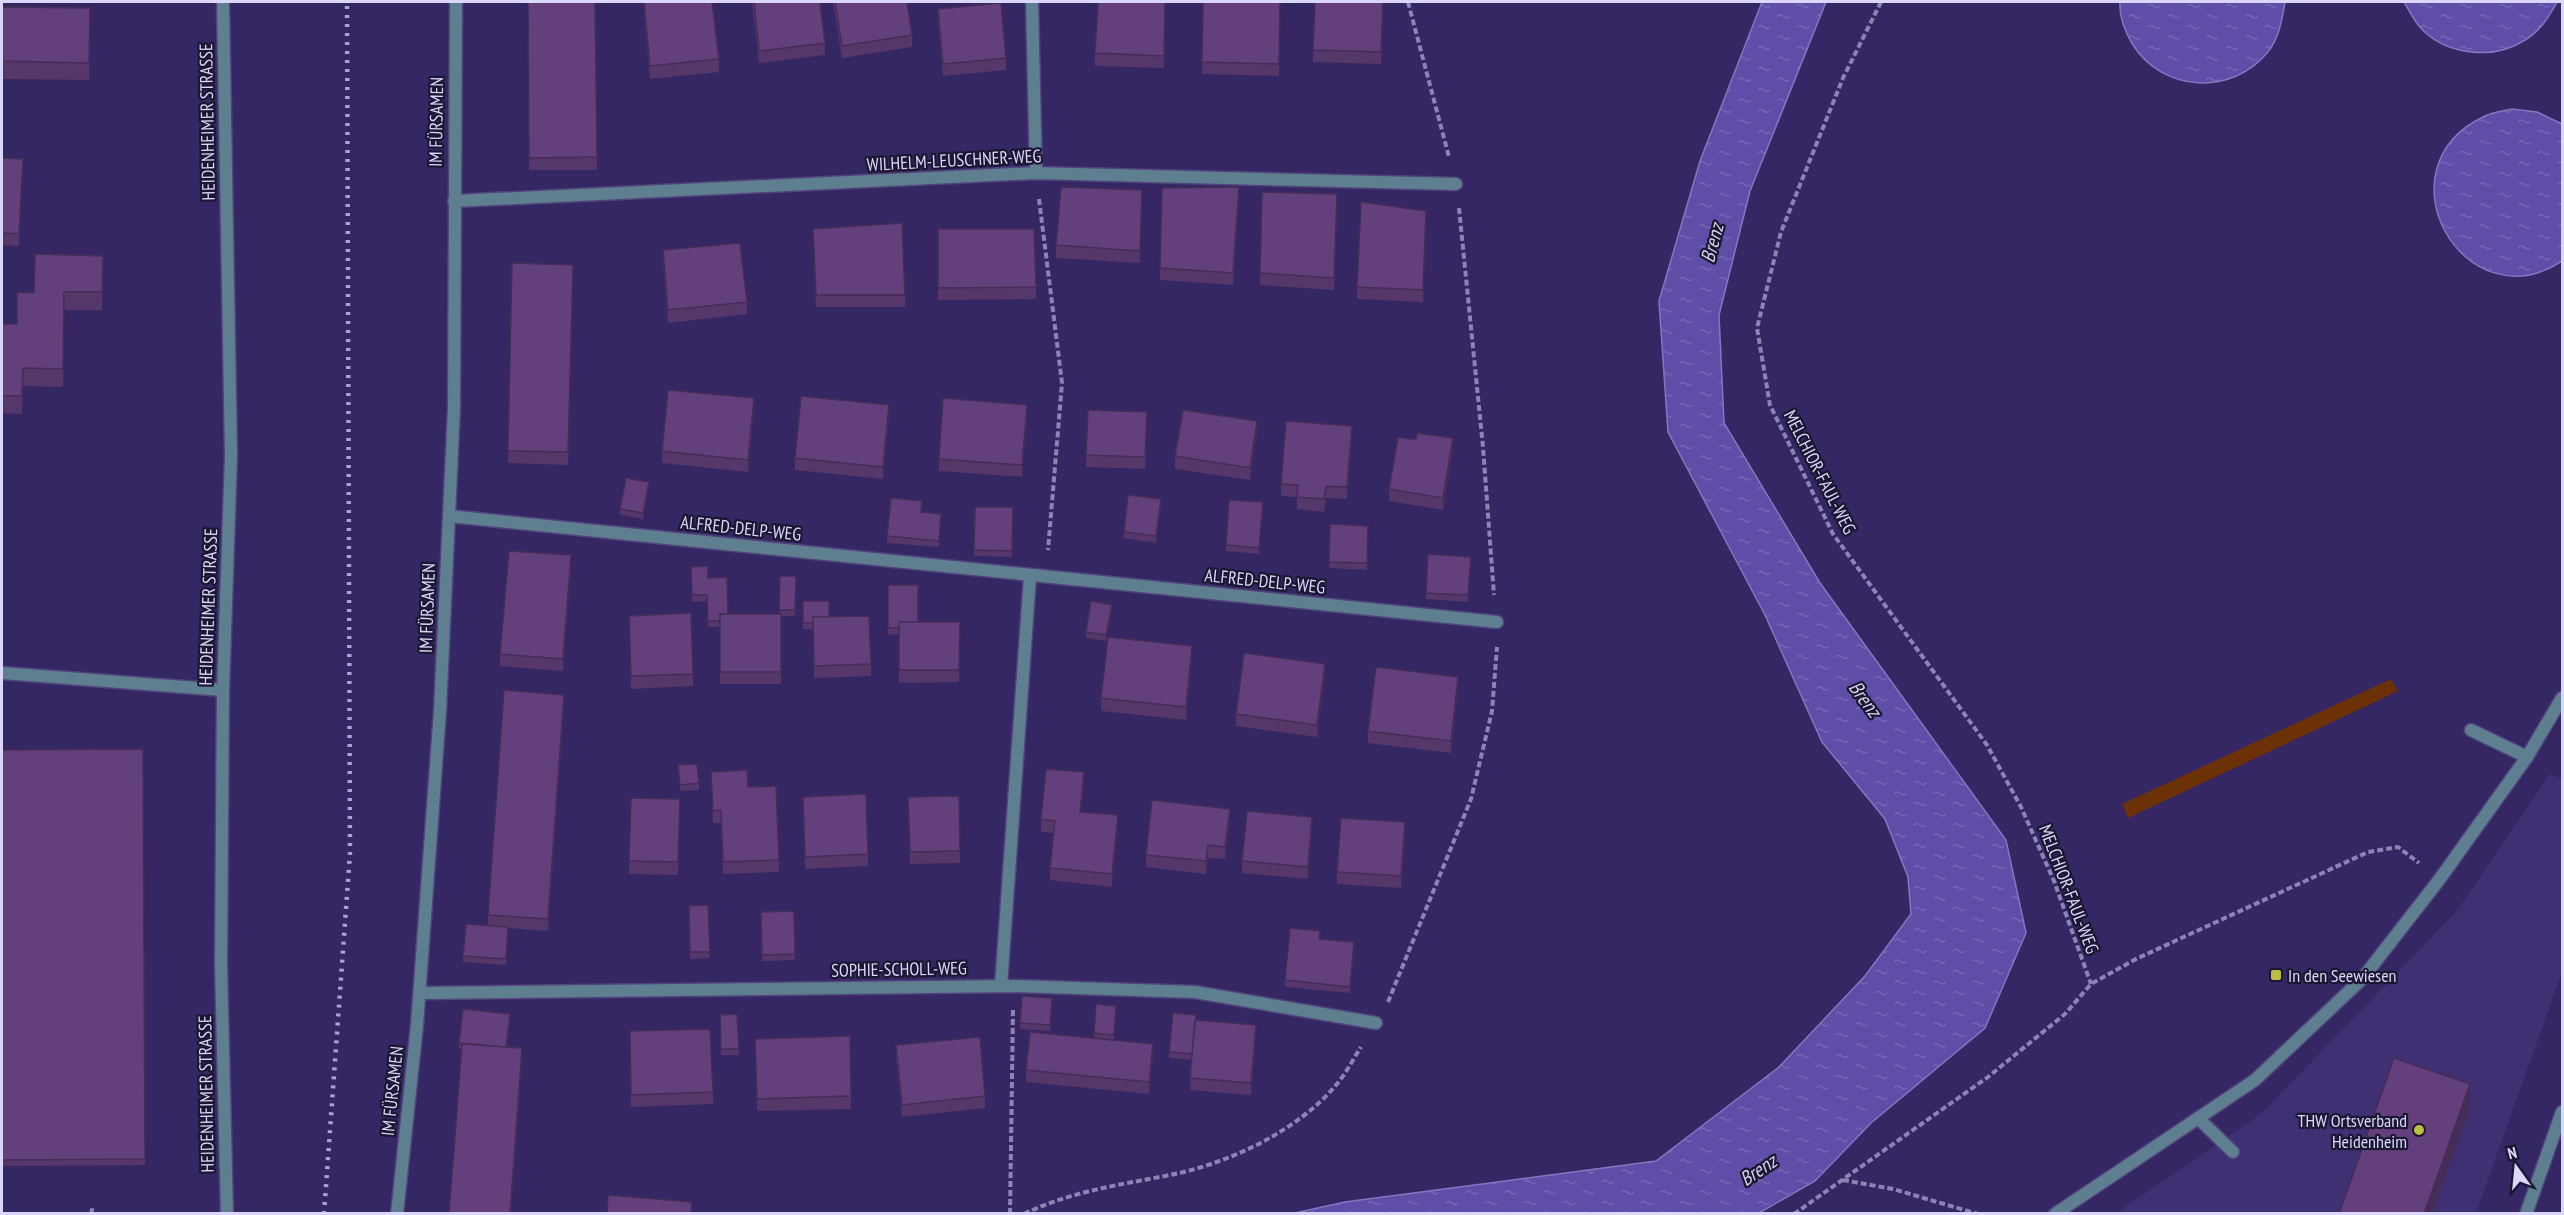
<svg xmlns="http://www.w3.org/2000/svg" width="2564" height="1215" font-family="'PT Sans Narrow',sans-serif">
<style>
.built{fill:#3f3073}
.green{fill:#6c3107}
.water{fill:url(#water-ripples);stroke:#8576c1;stroke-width:1.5}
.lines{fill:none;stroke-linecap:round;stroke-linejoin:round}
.service-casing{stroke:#50437b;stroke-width:15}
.minor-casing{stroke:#50437b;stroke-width:15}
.tertiary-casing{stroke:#50437b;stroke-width:15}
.path{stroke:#8d84b4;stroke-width:4;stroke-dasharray:6 3;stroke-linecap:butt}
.service{stroke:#5e7f90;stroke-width:12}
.minor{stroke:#5e7f90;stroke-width:12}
.tertiary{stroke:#5e7f90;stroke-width:12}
.rail{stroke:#aba4d0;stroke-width:4.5;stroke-dasharray:3 6;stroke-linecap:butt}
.wall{fill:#55376a}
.shaded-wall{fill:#452d56}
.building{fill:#63407b;stroke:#452d56;stroke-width:1.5}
.poi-dot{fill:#bebf42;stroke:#1b1731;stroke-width:2}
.labels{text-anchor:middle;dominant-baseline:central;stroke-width:4.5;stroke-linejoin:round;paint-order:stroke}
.street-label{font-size:18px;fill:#dbd7fc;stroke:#1b1731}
.poi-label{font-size:18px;fill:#dbd7fc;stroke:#1b1731;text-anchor:start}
.water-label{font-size:20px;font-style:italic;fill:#d5d3ec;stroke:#1b1731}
</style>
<defs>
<pattern id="water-ripples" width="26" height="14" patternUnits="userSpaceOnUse" patternTransform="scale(1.5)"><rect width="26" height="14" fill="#604da8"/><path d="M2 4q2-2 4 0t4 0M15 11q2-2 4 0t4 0" fill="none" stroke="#7666b5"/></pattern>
</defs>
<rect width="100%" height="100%" fill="#352763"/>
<path class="built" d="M2550 774 2562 779V972L2476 1213 2115 1214 2261 1114 2456 912Z"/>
<path class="green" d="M2391 679 2398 691 2128 818 2122 804Z"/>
<path class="water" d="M1762 2H1826L1750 191 1719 315 1724 423 1820 583 2006 840 2026 933 1985 1028 1871 1123 1815 1181 1759 1213H1295L1345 1202 1656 1161 1779 1067 1865 976 1911 914 1908 877 1885 819 1822 742 1765 615 1668 432 1659 301 1700 161Z
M2120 2H2285C2282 20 2279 39 2267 53 2231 96 2163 92 2133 45 2125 32 2119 17 2120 2Z
M2404 2H2557C2549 17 2540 31 2525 40 2493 61 2444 55 2419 26 2413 19 2409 10 2404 2Z
M2512 109 2537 112 2562 124V261C2465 325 2374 168 2485 116 2493 112 2503 111 2512 109Z"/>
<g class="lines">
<defs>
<path id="service" d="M2 673 223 690
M2471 730 2527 757
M2198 1118 2233 1152
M2526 1214 2562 1112"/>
<path id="minor" d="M1032 2 1036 173
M454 201 1036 173 1456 184
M449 516 1497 622
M1001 986 1030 576
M420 993 1013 986 1195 992 1376 1023
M397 1214 417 1025 440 711 454 408 456 2"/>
<path id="tertiary" d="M223 2 231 456 223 690 221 965 227 1214
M2055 1214 2255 1080 2362 979 2439 880 2527 757 2562 698"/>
</defs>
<use href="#service" class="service-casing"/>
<use href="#minor" class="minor-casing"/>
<use href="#tertiary" class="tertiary-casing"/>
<path class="path" d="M1408 2 1449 157
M1881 2 1843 78 1781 232 1757 328 1770 405 1833 534 1987 745 2021 807 2054 881 2091 984
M1039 199 1062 383 1048 550
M1459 208 1483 447 1494 595
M1388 1002 1471 799 1492 711 1497 647
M1843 1180 1893 1189 1978 1214
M91 1214 93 1206
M1010 1214 1013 1010
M1024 1214C1072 1191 1119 1185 1170 1175 1227 1164 1298 1131 1336 1085 1346 1074 1353 1059 1361 1047
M1794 1214 1988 1077 2065 1014 2091 984 2136 959 2368 852 2398 847 2419 863"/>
<use href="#service" class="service"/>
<use href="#minor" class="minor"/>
<use href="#tertiary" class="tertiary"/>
<path class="rail" d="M324 1214 350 853 347 2"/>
</g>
<path class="wall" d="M528 2H595L597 170H529Z
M644 2 719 59V72L650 79 644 13Z
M752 2H820L825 43V55L759 63Z
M833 2H907L912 35V47L842 58Z
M1165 2 1164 68 1095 66V53Z
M1203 2H1280L1279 76 1202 74Z
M1383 2 1381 64 1313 62V50Z
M2 7 90 8 89 80 2 79Z
M938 9 1006 58V70L943 76 938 21Z
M2 158 23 171 19 246 2 245Z
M1239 199 1233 285 1160 280V268Z
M1142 202 1140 263 1056 258V245Z
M1337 206 1334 290 1260 285V273Z
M1426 223 1423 302 1357 299V287Z
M813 229 905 295V307H816Z
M938 229 1036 287V299L938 300Z
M663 250 747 302V314L668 323 663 262Z
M103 256 102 310H64L63 387 23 386 22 414 2 413V324H17L34 293Z
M512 263 573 277 568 465 508 463Z
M754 411 748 472 662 463V451Z
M889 417 883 479 795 470V458Z
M1027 417 1022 477 939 471V459Z
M1147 425 1145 469 1086 467V455Z
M1257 433 1250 480 1175 469V456Z
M1352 438 1347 499 1326 498 1324 512 1297 509V497L1281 496V484Z
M1453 450 1443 510 1389 501V489Z
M649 488 643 519 620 515V509Z
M1161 506 1156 543 1124 538V532Z
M975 507H1013L1012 557 974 556Z
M1263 509 1259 554 1226 551V545Z
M922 512 941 520 939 547 887 543V536Z
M1330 524 1368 526 1367 570 1329 568Z
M1471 557 1468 602 1426 599V593Z
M691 567 708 578 728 614H779L780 576H796L795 616H781V684H720V627H708L707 601 692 602Z
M571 568 563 671 500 666V654Z
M888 585 918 622H960L959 682 899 683V634L888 635Z
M803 601 829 617 871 664V676L814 678 813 629H803Z
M1112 611 1106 641 1086 638V632Z
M629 616 693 674V686L631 689Z
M1192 659 1186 720 1101 711V698Z
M1325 676 1317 737 1236 726V714Z
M1458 690 1451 753 1368 743V731Z
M564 707 548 931 508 928 506 965 463 962V956L488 925V915Z
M143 749 145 1165 2 1166V750Z
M678 765 699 783V790L680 791Z
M711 772 748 787 779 860V872L723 874 721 823H713Z
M1084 785 1081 812 1118 827 1112 887 1050 880V868L1053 833 1041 832V819Z
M959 796 960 863 910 864 908 797Z
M803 797 868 854V866L805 869Z
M631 798 680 799 678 875 629 874Z
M1230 821 1225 859 1208 858 1206 874 1146 867V855Z
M1312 829 1308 879 1242 873V861Z
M1405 834 1401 888 1337 884V872Z
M708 905 710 958 690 959 689 906Z
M794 911 795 960 762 961 761 912Z
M1320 939 1354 948 1350 993 1285 987V980Z
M1052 1005 1050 1031 1020 1029V1023Z
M1116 1012 1114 1040 1153 1057 1149 1094 1026 1082V1070L1094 1038V1033Z
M737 1014 739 1055H721L720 1015Z
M510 1021 507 1047 522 1060 511 1214H449L462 1049H459V1043Z
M630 1031 713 1092V1104L631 1107Z
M1256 1037 1251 1095 1190 1090 1192 1060 1169 1058V1052Z
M755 1039 851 1096V1109L757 1111Z
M896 1045 985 1096V1108L902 1117 896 1058Z"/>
<path class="shaded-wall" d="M23 159V171L19 246V234Z
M1239 187V199L1233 285V273Z
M754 398V411L748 472V460Z
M889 405V417L883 479V467Z
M1027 405V417L1022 477V465Z
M1257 421V433L1250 480V468Z
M1352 426V438L1347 499V487Z
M1453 438V450L1443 510V498Z
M649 482V488L643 519V513Z
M1161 499V506L1156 543V536Z
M571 555V568L563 671V659Z
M1112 605V611L1106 641V635Z
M1192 646V659L1186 720V707Z
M1325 664V676L1317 737V725Z
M1458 677V690L1451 753V741Z
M564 695V707L548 931V919Z
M1084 772V785L1080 824V812Z
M1230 809V821L1225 859V847Z
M1118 815V827L1112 887V874Z
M1312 817V829L1308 879V867Z
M1405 822V834L1401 888V876Z
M1208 845V858L1206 874V861Z
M1256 1025V1037L1251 1095V1083Z
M1153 1044V1057L1149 1094V1082Z
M522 1048V1060L511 1214H510Z
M2470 1084V1107L2432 1214H2424Z"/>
<path class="building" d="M528 2H595L597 157 529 158Z
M644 2H712L719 59 650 66Z
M754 2H820L825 43 759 51Z
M835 2H907L912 35 842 46Z
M1098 2H1165L1164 56 1095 53Z
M1203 2H1280L1279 64 1202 62Z
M1315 2H1383L1381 52 1313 50Z
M1001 3 1006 58 943 64 938 9Z
M2 7 90 8 89 63 2 61Z
M2 158 23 159 19 234 2 233Z
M1061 187 1142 190 1140 251 1056 245Z
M1239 187 1233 273 1160 268 1162 188Z
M1262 192 1337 194 1334 278 1260 273Z
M1361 202 1426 211 1423 290 1357 287Z
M902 223 905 295H816L813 229Z
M938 229H1034L1036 287 938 288Z
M740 243 747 302 668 310 663 250Z
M35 254 103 256 102 292H64L63 369 23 368 22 396H2V324H17V292L34 293Z
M512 263 573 265 568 452 508 451Z
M668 390 754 398 748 460 662 451Z
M801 396 889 405 883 467 795 458Z
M943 398 1027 405 1022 465 939 459Z
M1088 410 1147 412 1145 457 1086 455Z
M1183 410 1257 421 1250 468 1175 456Z
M1286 421 1352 426 1347 487 1326 486 1324 499 1297 497 1298 485 1281 484Z
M1417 433 1453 438 1443 498 1389 489 1398 437 1416 440Z
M626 478 649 482 643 513 620 509Z
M1128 495 1161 499 1156 536 1124 532Z
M891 498 922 501 921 512 941 514 939 541 887 536Z
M1229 500 1263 502 1259 548 1226 545Z
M975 507H1013L1012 551 974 550Z
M1330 524 1368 526 1367 563 1329 562Z
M509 551 571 555 563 659 500 654Z
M1428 554 1471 557 1468 595 1426 593Z
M708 566V578L727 577 728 614H720V621H708L707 595H692L691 567Z
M780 576H796L795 610H779Z
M888 585H918V622H899V628H888Z
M803 601H829V617H813V623H803Z
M1091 601 1112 605 1106 635 1086 632Z
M691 613 693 674 631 676 629 616Z
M720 614H781V672H720Z
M869 616 871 664 814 666 813 617Z
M899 622H960L959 670H899Z
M1108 637 1192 646 1186 707 1101 698Z
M1244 653 1325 664 1317 725 1236 714Z
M1376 667 1458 677 1451 741 1368 731Z
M504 690 564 695 548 919 488 915Z
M143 749 145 1159 2 1160V750Z
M697 764 699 783 680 785 678 765Z
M1046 769 1084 772 1080 812 1118 815 1112 874 1050 868 1055 821 1041 819Z
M747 770 748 787 776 786 779 860 723 862 721 810 713 811 711 772Z
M866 794 868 854 805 857 803 797Z
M959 796 960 851 910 852 908 797Z
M631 798 680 799 678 862 629 861Z
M1152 800 1230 809 1225 847 1208 845 1206 861 1146 855Z
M1247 811 1312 817 1308 867 1242 861Z
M1341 818 1405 822 1401 876 1337 872Z
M708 905 710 952H690L689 906Z
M794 911 795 954 762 955 761 912Z
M466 924 508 927 506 959 463 956Z
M1290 928 1320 931 1319 939 1354 942 1350 987 1285 980Z
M1022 996 1052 998 1050 1025 1020 1023Z
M1096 1004 1116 1006 1114 1035 1094 1033Z
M463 1009 510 1014 506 1047 459 1043Z
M1173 1013 1196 1015 1192 1054 1169 1052Z
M737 1014 739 1049H721L720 1015Z
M1195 1020 1256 1025 1251 1083 1190 1078Z
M710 1029 713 1092 631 1095 630 1031Z
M1030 1032 1153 1044 1149 1082 1026 1070Z
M850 1036 851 1096 757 1099 755 1039Z
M980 1037 985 1096 902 1105 896 1045Z
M462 1044 522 1048 510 1214H449Z
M2394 1058 2470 1084 2424 1214H2339Z
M608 1195 692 1202 691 1214H607Z
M738 1212 760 1214H738Z"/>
<g class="poi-dot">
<rect x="2270" y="969" width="12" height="12" rx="3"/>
<circle cx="2419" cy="1130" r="6"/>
</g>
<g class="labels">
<g class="street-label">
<text transform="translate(207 122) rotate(-91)">HEIDENHEIMER STRASSE</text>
<text transform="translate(436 122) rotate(-89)">IM FÜRSAMEN</text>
<text transform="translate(954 160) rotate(-3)">WILHELM-LEUSCHNER-WEG</text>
<text transform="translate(1820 472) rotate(63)">MELCHIOR-FAUL-WEG</text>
<text transform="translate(741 528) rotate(6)">ALFRED-DELP-WEG</text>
<text transform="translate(1265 581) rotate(6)">ALFRED-DELP-WEG</text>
<text transform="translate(208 607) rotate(-88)">HEIDENHEIMER STRASSE</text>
<text transform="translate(427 608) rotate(-88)">IM FÜRSAMEN</text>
<text transform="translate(2069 889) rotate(69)">MELCHIOR-FAUL-WEG</text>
<text transform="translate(899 969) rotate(-1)">SOPHIE-SCHOLL-WEG</text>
<text transform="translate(392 1091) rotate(-84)">IM FÜRSAMEN</text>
<text transform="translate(206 1094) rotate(-91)">HEIDENHEIMER STRASSE</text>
</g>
<g class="poi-label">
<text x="2288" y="975">In den Seewiesen</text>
<text x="2407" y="1120" text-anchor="end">THW Ortsverband<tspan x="2407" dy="21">Heidenheim</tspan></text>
</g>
<g class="water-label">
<text transform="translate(1712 243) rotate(-75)">Brenz</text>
<text transform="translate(1865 699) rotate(53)">Brenz</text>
<text transform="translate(1758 1170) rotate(-34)">Brenz</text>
</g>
</g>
<rect width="2564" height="1215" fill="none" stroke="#dbd7fc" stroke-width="6"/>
<g transform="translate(2516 1167) rotate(345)" stroke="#1b1731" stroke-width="4.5" paint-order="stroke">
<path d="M0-4.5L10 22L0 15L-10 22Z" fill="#dbd7fc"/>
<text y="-9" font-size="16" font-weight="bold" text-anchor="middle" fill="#dbd7fc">N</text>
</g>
</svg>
